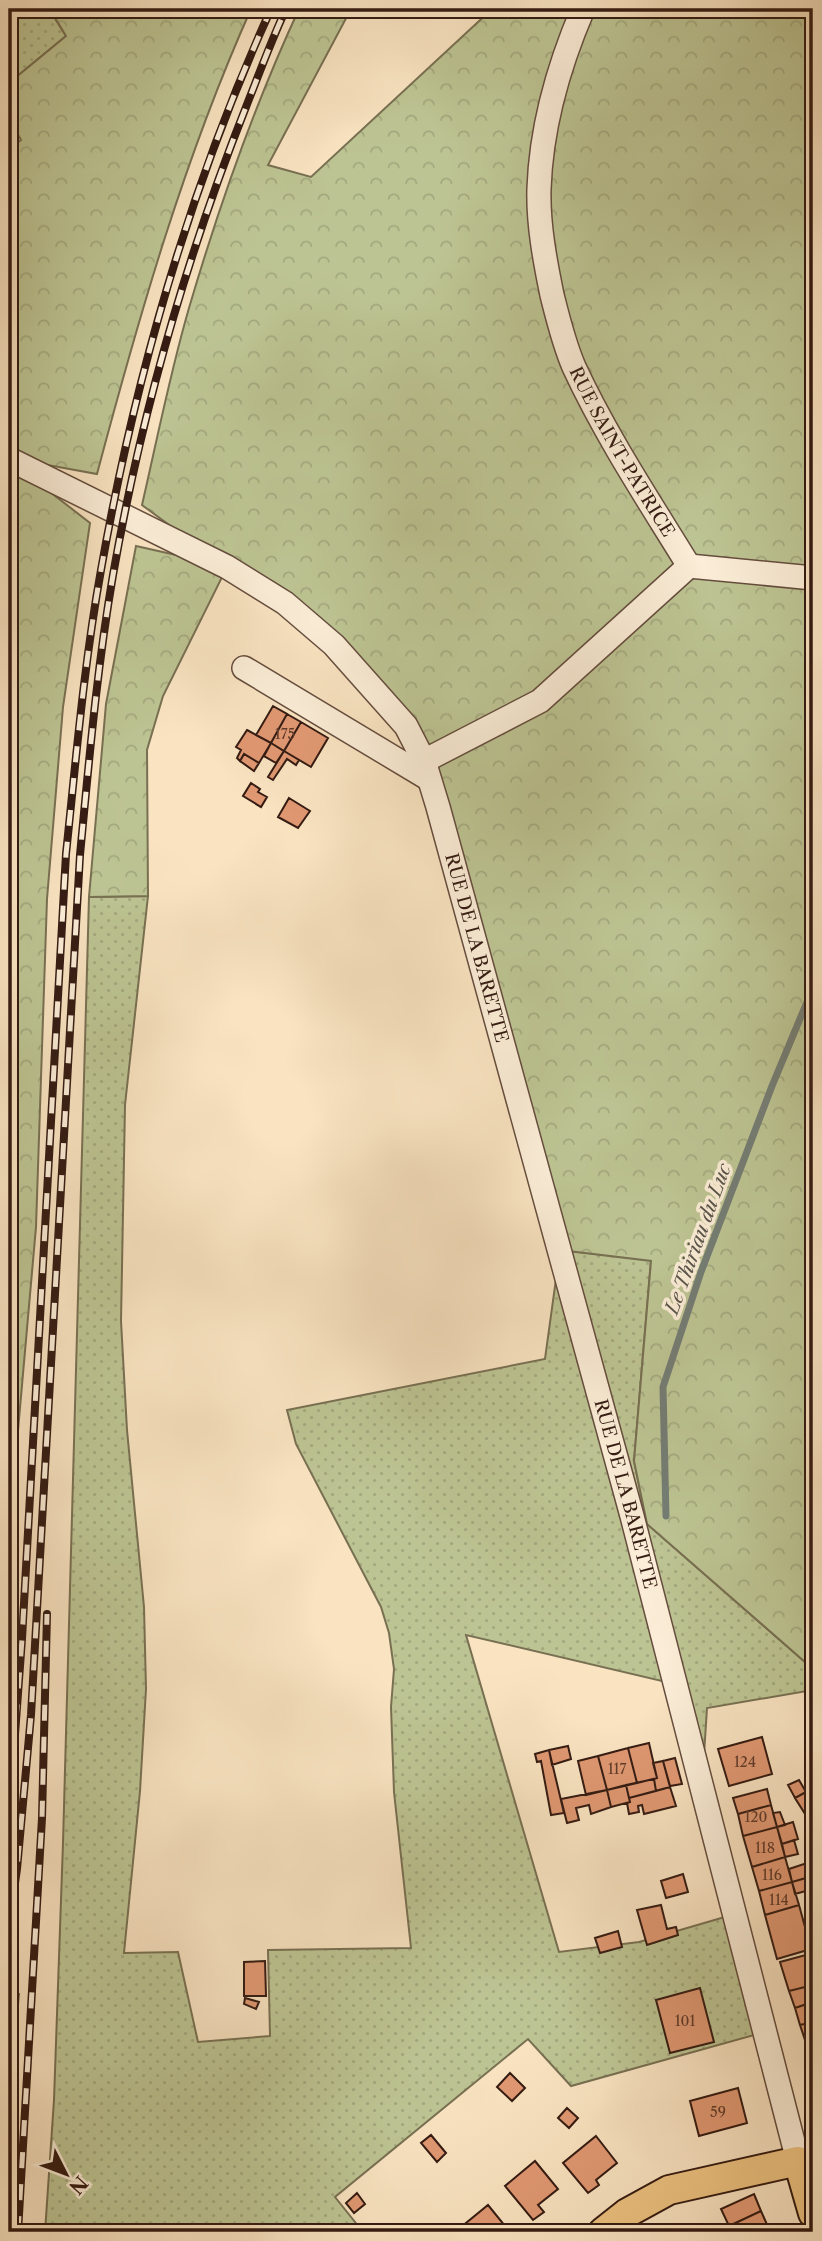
<svg xmlns="http://www.w3.org/2000/svg" width="822" height="2241" font-family="'Libre Caslon Text',serif">
<style>
.grass{fill:url(#grass-dots);stroke:#787052;stroke-width:2}
.forest{fill:url(#forest-crowns);stroke:#787052;stroke-width:2}
.lines{fill:none;stroke-linecap:round;stroke-linejoin:round}
.stream{stroke:#747d74;stroke-width:7}
.building{fill:#e09872;stroke:#341b12;stroke-width:2}
.minor-casing{stroke:#654d3e;stroke-width:26}
.major-casing{stroke:#341b12;stroke-width:32}
.minor{stroke:#fbedd7;stroke-width:23}
.major{stroke:#ecc280;stroke-width:28}
.rail-casing{stroke:#341b12;stroke-width:8}
.rail{stroke:#fbedd7;stroke-width:5;stroke-dasharray:16;stroke-linecap:butt}
.labels{text-anchor:middle;dominant-baseline:central;stroke-width:7;stroke-linejoin:round;paint-order:stroke}
.number-label{font-size:14px;fill:#5f3a2a}
.street-label{font-size:18px;fill:#341b12;stroke:#fbedd7}
.water-label{font-size:19px;font-style:italic;fill:#59544b;stroke:#fbedd7}
</style>
<defs>
<pattern id="grass-dots" width="8" height="8" patternUnits="userSpaceOnUse" patternTransform="scale(1.75)"><rect width="8" height="8" fill="#bdc493"/><path d="M2 2h.1M6 6h.1" fill="none" stroke="#a3a87e" stroke-width="1.8" stroke-linecap="round"/></pattern>
<pattern id="forest-crowns" width="20" height="18" patternUnits="userSpaceOnUse" patternTransform="scale(1.75)"><rect width="20" height="18" fill="#bdc493"/><path d="M2 6a3 3 0 1 1 6 0M12 15a3 3 0 1 1 6 0" fill="none" stroke="#a3a87e"/></pattern>
</defs>
<rect width="100%" height="100%" fill="#f9e3c1"/>
<filter id="stains"><feTurbulence type="fractalNoise" baseFrequency=".00286" numOctaves="4"/><feColorMatrix values="0 0 0 0 .2 0 0 0 0 .09 0 0 0 0 .02 0 0 0 .5 -.17"/></filter>
<radialGradient id="worn" r=".72"><stop offset=".6" stop-color="#630" stop-opacity="0"/><stop offset="1" stop-color="#630" stop-opacity=".3"/></radialGradient>
<path class="grass" d="M9 9H58L54 17 66 36 9 83Z
M148 896 125 1105 121 1321 127 1430 144 1607 146 1689 140 1791 124 1953 178 1952 198 2042 270 2036 268 1950 411 1948 394 1792 391 1707 394 1669 389 1633 381 1607 296 1444 287 1410 545 1359 560 1250 651 1260 634 1461 647 1524 813 1669V1690L707 1708 702 1786 675 1684 466 1635 559 1952 639 1942 735 1914 765 2032 571 2086 528 2039 335 2197 363 2232H45L54 2100 63 1843 89 897Z
M9 1994H19L9 2101Z"/>
<path class="forest" d="M58 9H251C184 159 139 316 97 474L9 458V149L21 140 9 119V83L66 36 54 16Z
M299 9H351L268 165 311 177 492 9H813V1669L647 1524 634 1461 651 1261 560 1250 438 807 376 691 227 567 163 696 147 750 148 896 89 897 106 704 136 546 225 566 142 505C157 440 170 373 189 308 219 206 254 106 299 9Z
M9 460 90 523 63 707 47 899 36 1227 9 1532Z"/>
<g class="lines">
<path class="stream" d="M666 1516 663 1387 701 1272 772 1086 807 1002 813 982"/>
</g>
<path class="building" d="M273 706 287 714 271 743 256 735Z
M287 714 301 722 284 751 271 743Z
M301 722 328 738 311 767 284 751Z
M247 730 271 743 259 763 244 754 240 761 237 758 241 750 236 747Z
M271 743 284 751 276 763 264 756Z
M284 751 299 760 296 765 287 759 273 780 268 777Z
M244 754 259 763 254 771 240 761Z
M251 783 260 789 258 792 267 797 261 807 243 796Z
M289 798 310 811 298 828 278 817Z
M762 1737 772 1774 729 1786 718 1749Z
M649 1743 657 1778 637 1783 628 1748Z
M568 1746 571 1759 552 1765 549 1750Z
M628 1748 637 1783 607 1790 598 1756Z
M549 1750 564 1813 551 1815 541 1761 537 1762 535 1754Z
M598 1756 607 1790 586 1795 578 1761Z
M675 1758 682 1784 670 1786 663 1761Z
M663 1761 670 1787 656 1791 654 1779 657 1778 653 1763Z
M654 1779 656 1791 629 1798 626 1785Z
M799 1780 806 1792 795 1798 788 1785Z
M626 1785 630 1802 611 1807 607 1790Z
M670 1787 676 1806 644 1814 642 1805 638 1806 639 1812 629 1814 627 1803 630 1802 629 1798Z
M767 1789 771 1805 738 1814 733 1798Z
M607 1790 611 1807 591 1814 589 1805 576 1808 579 1820 567 1823 561 1799Z
M806 1792 813 1803V1813L807 1817 795 1798Z
M771 1805 777 1827 743 1836 738 1814Z
M780 1812 785 1825 777 1827 773 1813Z
M793 1822 798 1839 782 1844 777 1827Z
M777 1827 785 1857 752 1867 743 1836Z
M794 1840 798 1854 785 1857 782 1844Z
M785 1857 792 1882 759 1891 752 1867Z
M810 1862 813 1876 792 1882 789 1869Z
M683 1874 688 1892 666 1898 661 1881Z
M813 1876V1889L795 1894 792 1882Z
M792 1882 799 1905 765 1915 759 1891Z
M661 1905 667 1929 676 1927 678 1935 647 1945 637 1910Z
M799 1905 811 1949 777 1959 765 1915Z
M813 1926V1948L811 1949 806 1932Z
M618 1931 622 1947 600 1953 595 1938Z
M813 1953V1985L789 1991 780 1962Z
M265 1961 266 1996H244V1962Z
M813 1985V2002L795 2008 789 1991Z
M700 1988 714 2042 670 2053 656 2000Z
M245 1998 259 2002 256 2009 244 2004Z
M813 2002V2022L800 2025 795 2008Z
M813 2022V2038L805 2040 800 2025Z
M813 2038V2062H811L805 2040Z
M510 2073 525 2088 512 2101 497 2087Z
M813 2083V2099L812 2100 808 2085Z
M738 2088 747 2123 699 2136 690 2101Z
M567 2108 578 2118 569 2128 558 2118Z
M431 2135 446 2153 437 2162 421 2143Z
M596 2136 617 2163 596 2180 599 2185 588 2193 563 2163Z
M535 2161 558 2189 538 2205 544 2212 533 2220 505 2186Z
M357 2193 365 2204 354 2213 346 2203Z
M754 2194 761 2211 729 2226 721 2209Z
M488 2205 510 2232H455Z
M761 2211 769 2229 762 2232H731L729 2226Z"/>
<g class="lines">
<defs>
<g id="minor">
<path id="s1" d="M583 9C559 65 541 128 539 189 538 224 545 261 552 295 558 319 564 344 574 367 606 436 649 501 689 566"/>
<path id="s2" d="M9 459 227 567 285 603 334 645 406 726 424 761 438 807 632 1516 798 2161"/>
<path d="M689 566 813 578"/>
<path d="M244 668 429 779"/>
<path d="M424 761 540 701 689 566"/>
</g>
<path id="major" d="M603 2232 627 2213 669 2190 798 2161 813 2213"/>
</defs>
<use href="#minor" class="minor-casing"/>
<use href="#major" class="major-casing"/>
<use href="#minor" class="minor"/>
<use href="#major" class="major"/>
<defs>
<path id="rail" d="M9 1816 22 1639 66 854C76 759 84 664 101 570 135 377 190 187 271 9
M9 1925 17 1869 31 1715 80 855C89 761 97 668 113 575 141 415 186 258 246 107 259 74 271 41 286 9
M18 2232 42 1818 47 1614"/>
</defs>
<use href="#rail" class="rail-casing"/>
<use href="#rail" class="rail"/>
</g>
<g class="labels">
<g class="number-label">
<text x="285" y="734">175</text>
<text x="745" y="1762">124</text>
<text x="617" y="1769">117</text>
<text x="756" y="1817">120</text>
<text x="765" y="1848">118</text>
<text x="772" y="1875">116</text>
<text x="779" y="1900">114</text>
<text x="685" y="2021">101</text>
<text x="718" y="2112">59</text>
</g>
<g class="street-label">
<text stroke="none"><textPath href="#s1" startOffset="466">RUE SAINT-PATRICE</textPath></text>
<text stroke="none"><textPath href="#s2" startOffset="718">RUE DE LA BARETTE</textPath></text>
<text stroke="none"><textPath href="#s2" startOffset="1284">RUE DE LA BARETTE</textPath></text>
</g>
<g class="water-label">
<text transform="translate(698 1239) rotate(-70)">Le Thiriau du Luc</text>
</g>
</g>
<rect width="822" height="2241" fill="none" stroke="#f9e3c1" stroke-width="35"/>
<rect x="10" y="10" width="801" height="2220" fill="none" stroke="#341b12" stroke-width="3.5"/>
<rect x="18" y="18" width="787" height="2206" fill="none" stroke="#341b12" stroke-width="2"/>
<g transform="translate(66 2174) rotate(132)" stroke="#fbedd7" stroke-width="5" paint-order="stroke">
<path d="M0-5L12 26L0 18L-12 26Z" fill="#341b12"/>
<text y="-10" font-size="19" font-weight="bold" text-anchor="middle" fill="#341b12">N</text>
</g>
<rect width="100%" height="100%" filter="url(#stains)"/>
<rect width="100%" height="100%" fill="url(#worn)"/>
</svg>
